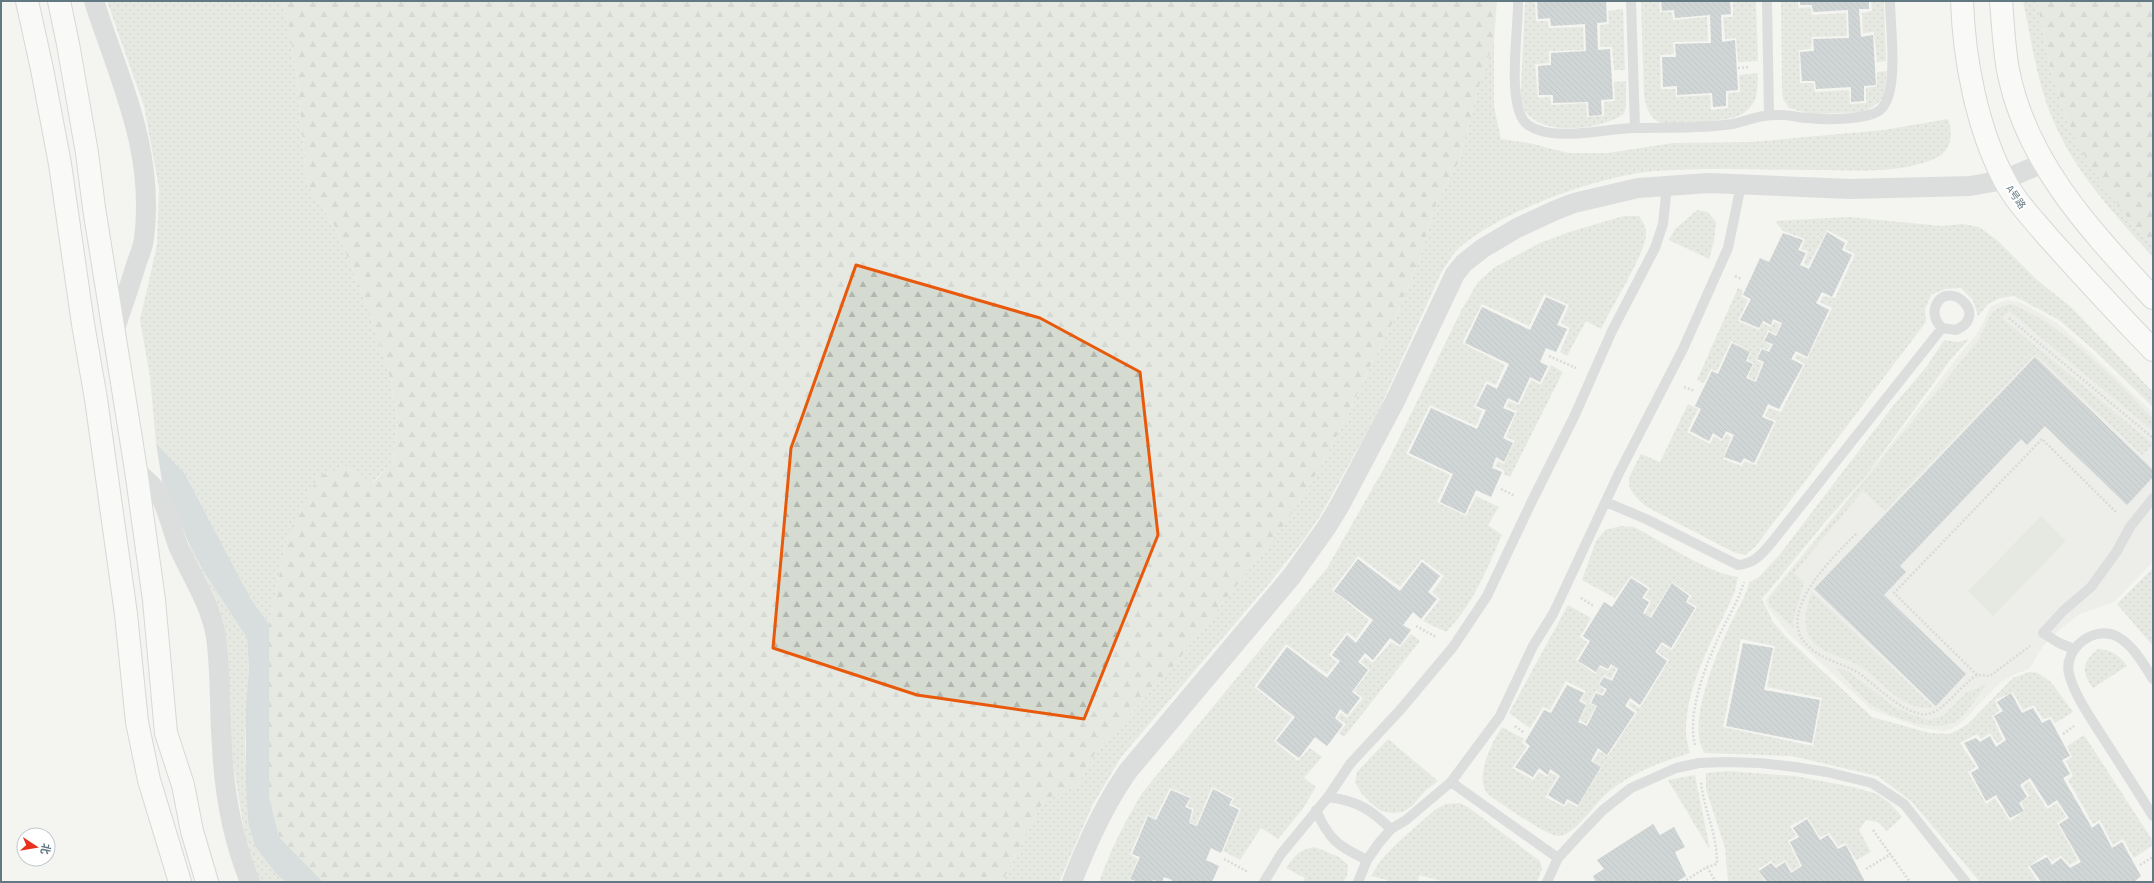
<svg xmlns="http://www.w3.org/2000/svg" width="2154" height="883" font-family="'Titillium Web','Noto Sans SC',sans-serif">
<style>
.built{fill:#e5e5e3}
.grass{fill:url(#grass-dots);fill-rule:evenodd}
.forest{fill:url(#forest-firs)}
.pitch{fill:#d6dbd1}
.water{fill:#b4c4c6}
.building{fill:url(#building-back-hatch)}
.lines{fill:none;stroke-linecap:round;stroke-linejoin:round}
.secondary-casing{stroke:#b1b8bb;stroke-width:24}
.path{stroke:#b9bcbe;stroke-width:2.5;stroke-dasharray:2 2;stroke-linecap:butt}
.lane{stroke:#bfc4c6;stroke-width:10}
.street{stroke:#bfc4c6;stroke-width:20}
.secondary{stroke:#fff;stroke-width:22}
.marked{fill:none;stroke:#e8590c;stroke-width:3;stroke-linejoin:round}
.labels{text-anchor:middle;dominant-baseline:central;stroke-width:4;stroke-linejoin:round;paint-order:stroke}
.street-label{font-size:10px;fill:#627882;stroke:#fff}
</style>
<defs>
<pattern id="grass-dots" width="8" height="8" patternUnits="userSpaceOnUse"><rect width="8" height="8" fill="#d6dbd1"/><path d="M2 2h.1M6 6h.1" fill="none" stroke="#b1b6af" stroke-width="1.8" stroke-linecap="round"/></pattern>
<pattern id="forest-firs" width="22" height="20" patternUnits="userSpaceOnUse"><rect width="22" height="20" fill="#d6dbd1"/><path d="M5 1l3.5 6h-7zM16 11l3.5 6h-7z" fill="#b1b6af"/></pattern>
<pattern id="building-back-hatch" width="6" height="6" patternUnits="userSpaceOnUse"><rect width="6" height="6" fill="#a5afb3"/><path d="M-1 5l2 2M0 0l6 6M5-1l2 2" fill="none" stroke="#8a9397"/></pattern>
</defs>
<rect width="100%" height="100%" fill="#f4f4f0"/>
<path class="built" d="M2007 300 2020 302 2057 323 2091 353 2153 413V562L2114 602 2080 614 2059 630 2043 646 2029 669 2013 675 2000 683 1963 721 1953 728 1944 731 1921 728 1872 710 1789 634 1768 608 1765 600 1863 480 1956 359 1978 332 1991 306Z"/>
<path class="grass" d="M107 1H282L287 17 297 78 307 184 334 225 351 265 371 316 389 374 398 422 393 461 372 483 345 466 288 534 269 624 251 599 236 571 185 474 156 443 150 377 140 320 157 245 159 188 144 106Z
M1525 1H1535L1536 21H1548L1549 28 1583 27 1584 50 1549 51V63L1535 64 1538 98 1550 97 1551 105 1586 103 1587 117 1604 116V102L1615 101 1614 82 1626 81V106L1624 114C1602 129 1551 136 1529 116 1522 110 1521 99 1521 90Z
M1641 1H1659L1660 12H1672L1673 20 1707 17 1708 41 1673 42 1674 54 1660 55 1661 89H1675L1676 97 1710 95 1711 110 1728 108V93L1740 92 1739 75 1758 73C1757 84 1759 96 1752 105 1748 110 1743 114 1738 116 1727 121 1668 126 1659 122 1649 118 1646 105 1644 96Z
M1756 1 1758 61 1738 62 1736 38 1725 39 1723 17H1733V2Z
M1781 1H1798V8L1810 7 1812 15 1846 13 1847 36 1812 37 1811 49 1799 50 1800 83H1813L1815 92 1849 90 1850 104 1866 103V88L1877 86V72L1887 71 1884 96 1879 102 1865 112 1811 114 1789 108 1783 99 1782 88Z
M1871 1H1884L1886 61 1877 62 1874 32 1863 33 1862 13 1872 11Z
M2023 1H2037L2051 70 2070 130 2131 222 2153 244V257C2116 216 2076 174 2054 122 2037 84 2032 42 2023 1Z
M1623 9 1625 70H1614L1612 47H1600V25L1609 24 1608 11Z
M1494 40V107L1501 139 1529 143 1568 153H1608L1673 143 1751 142 1884 130 1948 119C1954 135 1951 152 1934 159 1898 174 1855 170 1817 170 1763 170 1708 167 1654 171 1598 176 1501 211 1459 248 1452 255 1447 264 1441 273L1376 416 1320 516 1305 538 1268 585 1121 757 1092 806 1059 882H1002L1044 800 1077 786 1095 753 1175 664 1284 525 1312 481 1346 419 1372 362 1398 312 1419 261 1436 204 1460 159 1475 99Z
M1697 210 1708 212 1716 222 1714 241 1709 259 1669 240 1675 229Z
M1624 216H1639C1643 222 1647 227 1646 236 1644 255 1611 308 1601 329L1586 321 1567 356 1560 352 1570 328 1561 323 1569 305 1544 294 1529 326 1482 304 1462 343 1505 365 1496 385 1486 381 1474 407 1482 411 1476 426 1430 405 1406 454 1450 475 1437 502 1466 516 1476 496 1499 507 1488 525 1502 535C1487 569 1473 605 1446 632L1423 621 1440 599 1432 592 1444 576 1422 559 1400 587 1358 556 1332 590 1369 620 1356 639 1347 632 1329 655 1337 662 1327 674 1286 644 1254 687 1292 717 1274 741 1298 761 1310 748 1322 757 1304 778 1316 787 1302 810 1278 839 1261 828 1240 860 1223 851 1241 809 1231 804 1234 798 1212 787 1196 825 1190 822 1194 809 1187 806 1191 797 1170 788 1155 818 1147 815 1130 854 1138 859 1129 879 1135 882H1099C1110 851 1125 822 1142 793L1327 568 1388 461 1461 311 1478 282 1495 267 1540 243 1569 232Z
M1849 217 1942 226 1963 224 1979 227 1997 240 2036 279 2072 308 2153 392V407L2093 349 2059 320 2014 296 2000 298 1988 304 1978 316 1973 300 1961 288 1945 289 1931 295 1925 309 1926 322 1755 547 1745 555 1733 552 1647 507C1621 485 1627 481 1641 454L1660 462 1688 404 1698 409 1687 432 1710 444 1714 436 1722 441 1727 434 1731 437 1723 459 1742 466 1744 461 1756 465 1776 421 1765 416 1769 408 1781 412 1805 364 1795 358 1797 354 1807 359 1832 308 1820 302 1823 296 1835 298 1855 254 1845 249 1848 241 1827 230 1808 266 1804 264 1808 251 1801 249 1805 239 1783 231 1775 221Z
M1738 288 1743 290 1741 296 1748 300 1738 321 1759 330 1762 323 1771 327 1774 322 1780 324 1776 334 1768 330 1763 341 1770 345 1768 350 1761 348 1756 360 1762 363 1755 381 1748 377 1754 363 1748 360 1751 352 1731 341 1717 371 1711 369 1704 383 1697 380Z
M2013 304C2027 312 2043 319 2056 329 2091 355 2123 387 2153 419V431L2009 311 2002 318 2153 444 2142 455 2035 354 1885 511 1863 491 1794 573 1804 582 1793 621 1794 629 1770 606 1768 599 1979 339C1989 319 1989 307 2013 304Z
M1969 339 1951 359 1863 480 1826 521 1762 599 1773 622 1786 637 1872 717 1930 733 1950 734 1967 725 2013 678 2029 672 2038 673 2051 682 2073 712 2055 723 2051 717 2043 719 2034 705 2023 710 2013 692 1995 700 1999 711 1992 716 2003 740 1997 743 1990 733 1981 739 1977 734 1960 743 1976 767 1968 772 1986 804 1995 798 2010 821 2025 811 2021 802 2029 796 2023 786 2029 781 2047 809 2057 803 2066 817 2057 823 2078 860 2070 865 2061 856 2052 861 2046 854 2028 867 2038 882H1980L1912 802 1878 776 1791 756 1704 753C1702 748 1699 742 1699 736 1695 706 1717 652 1730 625 1737 610 1745 598 1749 583L1760 576 1780 554 1893 406 1927 366 1944 340 1958 342ZM1741 639 1775 646 1767 687 1822 698 1813 746 1723 727Z
M1551 365 1563 372 1510 477 1504 474V470L1495 466 1498 461 1504 464 1515 441 1506 437 1517 411 1506 407 1509 401 1519 405 1531 380 1541 385Z
M1621 526 1634 527C1661 541 1710 574 1738 577L1735 591C1716 636 1686 681 1686 732 1686 739 1689 747 1690 753 1661 762 1630 773 1606 794 1594 805 1575 835 1559 836 1548 837 1505 806 1493 798 1470 784 1491 744 1502 727L1524 739 1522 742 1527 747 1512 768 1533 780 1539 772 1547 777 1550 773 1558 776 1545 797 1565 807 1568 802 1577 807 1602 767 1593 761 1599 751 1608 756 1637 712 1628 705 1630 702 1640 708 1669 660 1657 652 1662 645 1672 650 1697 607 1688 601 1692 596 1672 582 1650 617 1645 614 1651 601 1645 597 1650 588 1631 576 1615 598 1582 580 1596 541 1605 530Z
M189 544 204 572 247 638 249 667 245 743 248 821 277 875 286 882H261L253 867 246 843 235 775 227 717 225 634 218 607 193 560Z
M2153 568V646L2117 604Z
M1812 592 1933 707C1902 714 1880 677 1856 664 1839 655 1820 654 1809 636 1802 624 1807 604 1812 592Z
M1568 605 1591 618 1580 637 1587 642 1576 660 1595 674 1600 667 1608 671 1612 666 1616 669 1611 679 1604 675 1598 685 1605 690 1602 694 1596 691 1589 703 1596 707 1586 724 1580 720 1587 704 1581 700 1586 691 1566 681 1550 710 1543 707 1530 728 1509 713Z
M1411 634 1420 641 1344 737 1339 733 1346 724 1337 718 1341 713 1347 718 1363 698 1354 691 1370 670 1361 662 1365 657 1373 663 1391 642 1400 647Z
M2098 649C2112 650 2119 655 2127 666L2093 688C2081 672 2082 662 2098 649Z
M1836 668 1848 671 1893 706 1912 715 1930 720 1944 715 1967 692 1987 684C1979 694 1966 715 1956 721 1937 734 1893 718 1875 707 1862 699 1847 680 1836 668Z
M2084 735 2153 841V845L2134 858 2123 839 2113 845 2100 820 2093 824 2068 780 2073 776 2066 761 2072 757 2067 746Z
M1388 739 1438 781 1425 791 1412 806 1403 812 1393 813 1381 811 1371 803 1361 793 1355 782 1357 772Z
M1728 771 1795 776 1853 787 1877 794 1890 803 1902 817 1887 831 1878 822 1866 820 1859 830 1871 852 1856 860 1846 843 1838 846 1829 833 1820 837 1807 817 1790 826 1796 836 1788 841 1800 866 1792 871 1785 860 1776 866 1771 861 1758 869 1765 882H1728L1725 848 1706 789V773Z
M1695 775 1710 850 1668 780Z
M1459 803 1468 807 1540 861 1542 869 1537 882H1445L1419 875 1418 882H1387V880L1371 876 1381 860 1396 844 1436 809 1446 804Z
M1315 847 1339 857 1348 865 1347 876 1343 882H1303L1305 878 1286 868C1294 856 1300 849 1315 847Z"/>
<path class="forest" d="M282 1H1497L1494 40 1475 99 1460 159 1436 204 1419 261 1398 312 1372 362 1346 419 1312 481 1284 525 1175 664 1095 753 1077 786 1044 800 1002 882H323L279 837 269 796 268 749 269 624 288 534 318 477 345 466 373 483 393 461 398 422 389 374 371 316 351 265 334 225 307 184 297 78 287 17Z
M2037 1H2153V244L2131 222 2093 170 2070 130 2051 70Z"/>
<path class="pitch" d="M2041 516 2066 541 1993 616 1968 591Z"/>
<path class="water" d="M156 443 185 474 236 571 251 599 269 624V796L279 837 323 882H286L277 875 255 846 248 821 246 785V708L249 667 247 638 204 572 189 544 170 495 162 481Z"/>
<path class="building" d="M1537 1H1606L1607 22 1597 23 1598 50 1610 49 1613 99 1601 100 1602 115 1589 116 1588 102 1553 103V95H1539L1538 66 1551 65V53L1586 51 1585 24 1551 26 1550 18 1538 19Z
M1661 1H1730L1731 14 1721 15 1722 42 1735 40 1738 90 1726 91V106L1713 107 1712 93 1677 95V86L1663 87 1662 57H1676L1675 44 1711 43 1710 15 1675 18 1674 10 1662 11Z
M1800 1H1869V9H1859L1861 37 1873 35 1876 85 1864 86V101L1851 102V87L1816 89 1815 81H1802L1800 52 1814 51 1813 39 1849 38 1848 10 1813 12 1812 5H1800Z
M1827 232 1845 243 1842 250 1852 255 1832 297 1822 292 1816 303 1829 310 1807 357 1796 351 1791 359 1803 365 1779 409 1768 404 1762 417 1774 422 1754 463 1744 458 1741 463 1724 457 1734 435 1726 431 1722 439 1713 433 1709 441 1690 431 1701 409 1695 406 1712 371 1718 374 1732 343 1750 352 1746 361 1753 364 1746 378 1756 382 1764 362 1757 359 1762 349 1769 352 1773 344 1764 341 1769 332 1776 336 1782 323 1773 319 1771 325 1763 321 1759 328 1740 320 1751 299 1743 295 1760 258 1769 262 1783 233 1803 240 1798 250 1806 253 1800 265 1809 269Z
M1546 297 1566 306 1557 325 1567 329 1556 352 1546 348 1540 362 1548 366 1540 382 1530 377 1518 403 1508 398 1503 408 1515 413 1503 438 1513 443 1504 462 1496 457 1492 468 1502 472 1491 497 1476 490 1465 514 1440 502 1453 474 1409 453 1431 408 1477 429 1486 410 1476 406 1487 384 1497 389 1509 364 1465 343 1482 307 1530 330Z
M2035 357 2153 470V477L2127 505 2045 426 2027 445 2021 439 1900 566 1906 572 1884 595 1966 674 1936 706 1814 589Z
M1358 559 1400 591 1422 562 1440 576 1428 592 1437 599 1421 619 1413 612 1403 625 1411 630 1400 645 1390 638 1373 660 1365 653 1358 662 1368 670 1352 692 1360 698 1347 715 1340 709 1335 718 1343 725 1327 746 1315 737 1299 758 1276 741 1295 717 1257 687 1287 647 1327 678 1340 661 1332 655 1347 635 1356 643 1373 620 1334 591Z
M1631 578 1648 589 1642 598 1649 602 1643 613 1651 618 1672 583 1689 596 1686 602 1695 608 1671 648 1662 642 1655 652 1667 661 1640 705 1630 698 1625 706 1635 713 1607 755 1598 748 1591 761 1601 767 1578 805 1567 799 1564 805 1548 795 1560 776 1550 769 1548 775 1539 768 1533 777 1515 767 1530 746 1525 742 1544 710 1551 713 1567 685 1584 693 1579 701 1586 705 1578 722 1587 726 1597 706 1591 703 1596 693 1603 696 1607 689 1599 685 1604 677 1612 681 1618 669 1611 664 1608 669 1600 665 1596 672 1578 661 1590 641 1583 636 1604 602 1612 607Z
M1743 643 1773 648 1764 690 1820 700 1812 743 1726 726Z
M2011 693 2022 713 2033 708 2042 723 2050 719 2070 756 2062 760 2070 774 2063 778 2092 828 2099 823 2112 848 2122 842 2141 876 2134 882H2041L2030 866 2047 857 2052 865 2061 858 2070 868 2081 862 2059 824 2069 818 2057 800 2048 806 2030 778 2020 785 2027 797 2019 803 2024 811 2010 818 1996 795 1986 801 1971 773 1979 768 1964 743 1976 738 1980 742 1990 736 1996 747 2006 740 1994 716 2003 711 1997 702Z
M1213 789 1232 799 1229 805 1239 810 1221 853 1211 848 1206 860 1219 866 1212 882H1171L1172 880 1164 877 1162 882 1153 880 1152 882H1138L1130 879 1140 857 1132 854 1148 816 1156 820 1171 790 1190 798 1185 807 1192 810 1189 823 1197 826Z
M1807 819 1820 840 1828 835 1838 849 1846 845 1865 882H1767L1759 871 1771 863 1776 868 1785 862 1791 873 1802 866 1790 842 1799 837 1793 828Z
M1653 824 1660 835 1674 827 1685 847 1675 852 1686 876 1676 882H1596L1593 876 1604 869 1597 860Z"/>
<g class="lines">
<defs>
<path id="secondary" d="M27 1 42 69 60 164 83 324 96 399 126 614 137 722 149 780 180 882
M59 1 68 44 87 153 94 208 136 470 154 600 166 733 183 785 192 831 207 882
M1962 1C1964 59 1977 128 2004 179 2015 201 2033 219 2048 237 2082 275 2117 313 2153 350
M2001 1C2003 24 2004 48 2008 70 2026 163 2091 231 2153 298"/>
</defs>
<use href="#secondary" class="secondary-casing"/>
<path class="path" d="M1738 68 1750 67
M1735 276 1742 279
M2009 318 2153 438
M1549 356 1576 368
M1684 387 1695 391
M1501 489 1515 496
M1856 534C1834 556 1773 614 1808 646 1824 662 1847 663 1864 677 1878 688 1909 718 1928 714 1943 712 1962 684 1977 675L1990 676 2030 646
M1581 598 1594 606
M1416 626 1436 637
M1977 675 1894 593 2042 439 2117 513
M1515 726 1523 732
M2063 734 2074 726
M1695 745C1687 715 1704 669 1717 641 1725 621 1738 603 1744 582
M1873 830 1910 882
M1224 859 1248 872
M2140 865 2153 857
M1707 867 1716 882
M1866 869 1891 854
M1683 882 1707 867 1717 864C1717 831 1704 812 1701 782"/>
<path class="lane" d="M1518 1C1519 28 1505 108 1528 125 1554 143 1605 128 1635 128 1667 127 1700 129 1732 124 1751 120 1760 114 1782 115 1791 115 1800 118 1809 118 1825 120 1867 120 1880 110 1900 93 1890 27 1890 1
M1631 1 1635 128
M1767 1 1769 115
M1606 502 1646 519 1738 565C1754 564 1762 554 1772 542L1942 328 1956 330C1992 314 1945 276 1935 308 1933 316 1936 322 1942 328
M2074 649 2059 643 2043 633 2063 611 2091 587 2117 551 2130 527 2153 498
M2153 679C2144 665 2134 646 2118 637 2095 624 2063 648 2069 674 2075 696 2090 717 2102 736 2119 762 2136 789 2153 816
M1451 782 1558 858
M1328 797C1358 801 1370 809 1391 829
M1316 810C1329 840 1338 846 1367 860
M1264 882 1281 854 1328 797 1350 764 1401 709 1453 647 1487 596 1531 503 1574 417 1612 331 1655 248 1663 224 1667 186
M1358 882 1367 860 1379 843 1391 829 1406 820 1451 782 1500 716 1533 646 1553 614 1619 473 1683 349 1728 248 1741 185
M1547 882 1558 858 1580 834 1603 810 1631 788 1676 768 1699 763 1725 762 1760 763 1795 767 1827 772 1872 783 1904 804 1966 882"/>
<path class="street" d="M94 1C120 82 155 150 144 239 143 247 139 256 136 265 129 288 121 311 113 334
M136 470C143 478 153 485 159 494 167 506 173 533 179 548 192 577 211 605 216 637 221 673 219 710 222 746 224 791 233 840 250 882
M1072 882C1087 843 1104 805 1128 771L1291 577 1326 528 1340 505 1396 399 1455 274 1464 263 1483 248 1517 228 1556 210 1574 203 1638 188 1709 183 1850 189 1970 186 2004 180 2043 163"/>
<use href="#secondary" class="secondary"/>
</g>
<path d="M0 0H2154V883H0ZM856 265 1040 318 1140 372 1158 535 1084 719 917 695 773 648 791 448Z" fill="#f4f4f0" fill-opacity=".55" fill-rule="evenodd"/>
<path class="marked" d="M856 265 1040 318 1140 372 1158 535 1084 719 917 695 773 648 791 448Z"/>
<g class="labels">
<g class="street-label">
<text transform="translate(2016 197) rotate(55)">A号路</text>
</g>
</g>
<rect width="2154" height="883" fill="none" stroke="#627882" stroke-width="4"/>
<g transform="translate(36 847) rotate(102)"><circle r="19" fill="#ffffff" stroke="#c0c9cd"/>
<path d="M0-3L7 15L0 10L-7 15Z" fill="#e7311d"/>
<text y="-6" font-size="11" font-weight="bold" text-anchor="middle" fill="#627882">北</text>
</g>
</svg>
